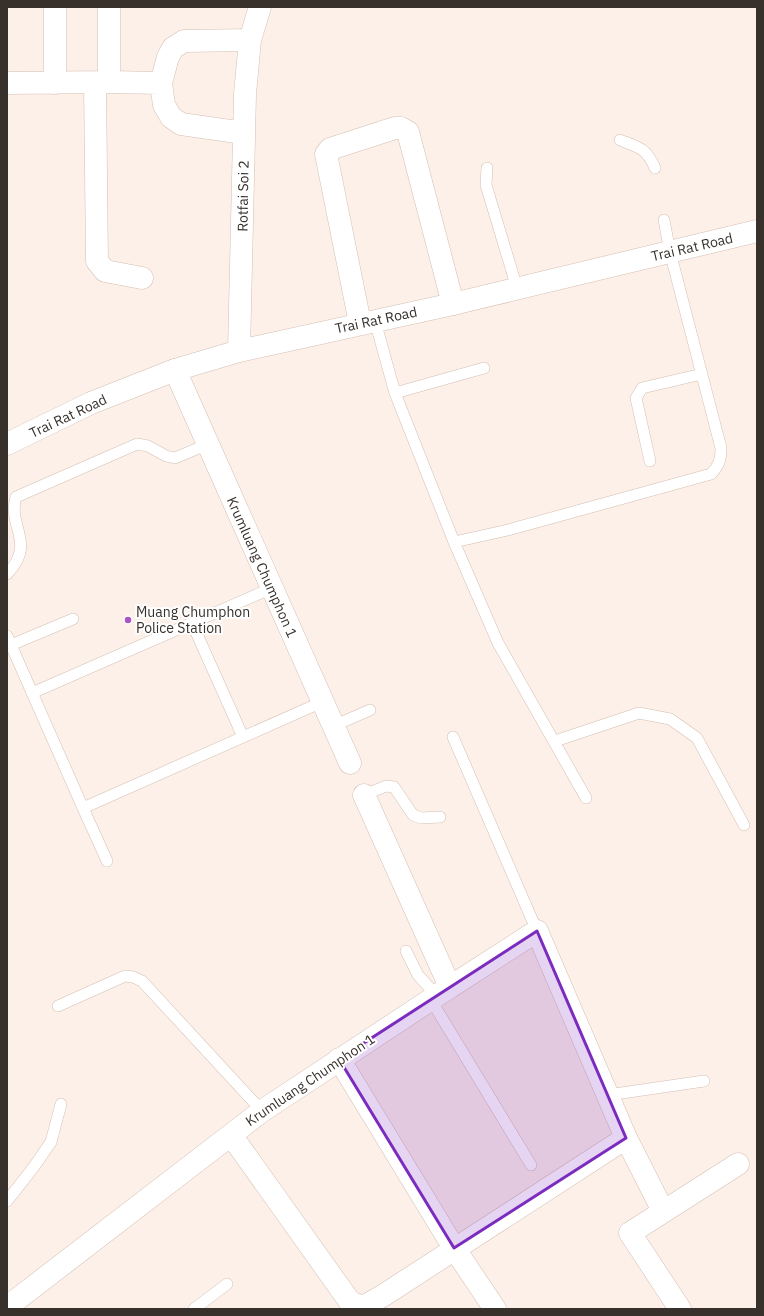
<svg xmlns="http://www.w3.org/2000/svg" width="764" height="1316" font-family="'IBM Plex Sans',sans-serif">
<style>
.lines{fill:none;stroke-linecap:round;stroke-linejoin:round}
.service-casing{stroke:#d3bfb2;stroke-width:12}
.minor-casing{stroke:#d3bfb2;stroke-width:23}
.secondary-casing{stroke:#d3bfb2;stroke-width:23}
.service{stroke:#fff;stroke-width:11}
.minor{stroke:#fff;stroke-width:22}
.secondary{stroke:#fff;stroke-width:22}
.marked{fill:#7b2cbf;fill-opacity:0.2;stroke:#7b2cbf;stroke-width:3;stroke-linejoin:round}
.poi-dot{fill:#a955c4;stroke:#fff;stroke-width:1.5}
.labels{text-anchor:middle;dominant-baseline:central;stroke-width:4;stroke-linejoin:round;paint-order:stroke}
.street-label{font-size:14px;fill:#37302b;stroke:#fff}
.poi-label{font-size:14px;fill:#37302b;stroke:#fff;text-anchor:start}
</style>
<rect width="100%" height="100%" fill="#fdf0e9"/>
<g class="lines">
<defs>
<path id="service" d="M620 140C640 148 646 148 655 168
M487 168 486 185 517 288
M375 321 395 393 454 542 508 530 711 474C719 466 721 459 721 448L670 252 664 220
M395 393 484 368
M650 461 636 398 642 388 702 374
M454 542 498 643 586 798
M7 574C37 543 7 527 16 497L137 444 148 446 166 456 175 458 208 444
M192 623 243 737
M7 636 83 808 322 702
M11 645 73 619
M32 693 272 588
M333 726 370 710
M453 737 537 931
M555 741 639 713 670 719 697 738 744 825
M364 795 386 786 394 787 413 815 421 818 440 817
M83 808 107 861
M406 951 418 975 437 996
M431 1000 531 1165
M58 1006 125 976 133 977 142 981 262 1111
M608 1095 704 1081
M7 1201 33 1168 51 1142 61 1104
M194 1309 227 1284"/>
<path id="minor" d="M109 82V7
M7 83 109 82 161 83 168 57 173 48 184 41 250 40 260 7
M55 83V7
M95 83 97 261 105 271 142 278
M161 83 164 105 171 117 181 124 244 133
M360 323 326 154 330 149 395 128H401L408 132 453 304
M239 351 245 94 250 40
M175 370 350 763
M450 987 537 931 626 1138 663 1211
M339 1059 454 1248 495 1309
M231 1135 350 1302 363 1307 384 1295 626 1138
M7 1307 262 1111 450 987 364 795
M680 1309 630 1233 738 1164"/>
<path id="secondary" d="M7 444 91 403 175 370 239 351 453 304 757 231"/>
</defs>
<use href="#service" class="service-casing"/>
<use href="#minor" class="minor-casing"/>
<use href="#secondary" class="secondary-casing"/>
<use href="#service" class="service"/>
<use href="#minor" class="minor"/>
<use href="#secondary" class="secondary"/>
</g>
<path class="marked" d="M537 931 626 1138 454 1248 339 1059Z"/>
<circle class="poi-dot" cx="128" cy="620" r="4"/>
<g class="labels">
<g class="street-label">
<text transform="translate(243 196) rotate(-89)">Rotfai Soi 2</text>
<text transform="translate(692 247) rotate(-13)">Trai Rat Road</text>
<text transform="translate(376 320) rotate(-12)">Trai Rat Road</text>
<text transform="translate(68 416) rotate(-25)">Trai Rat Road</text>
<text transform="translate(262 567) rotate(66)">Krumluang Chumphon 1</text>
<text transform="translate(310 1080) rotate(-34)">Krumluang Chumphon 1</text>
</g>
<g class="poi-label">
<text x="136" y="612">Muang Chumphon<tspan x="136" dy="16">Police Station</tspan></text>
</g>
</g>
<rect width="764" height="1316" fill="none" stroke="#37302b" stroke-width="16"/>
</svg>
